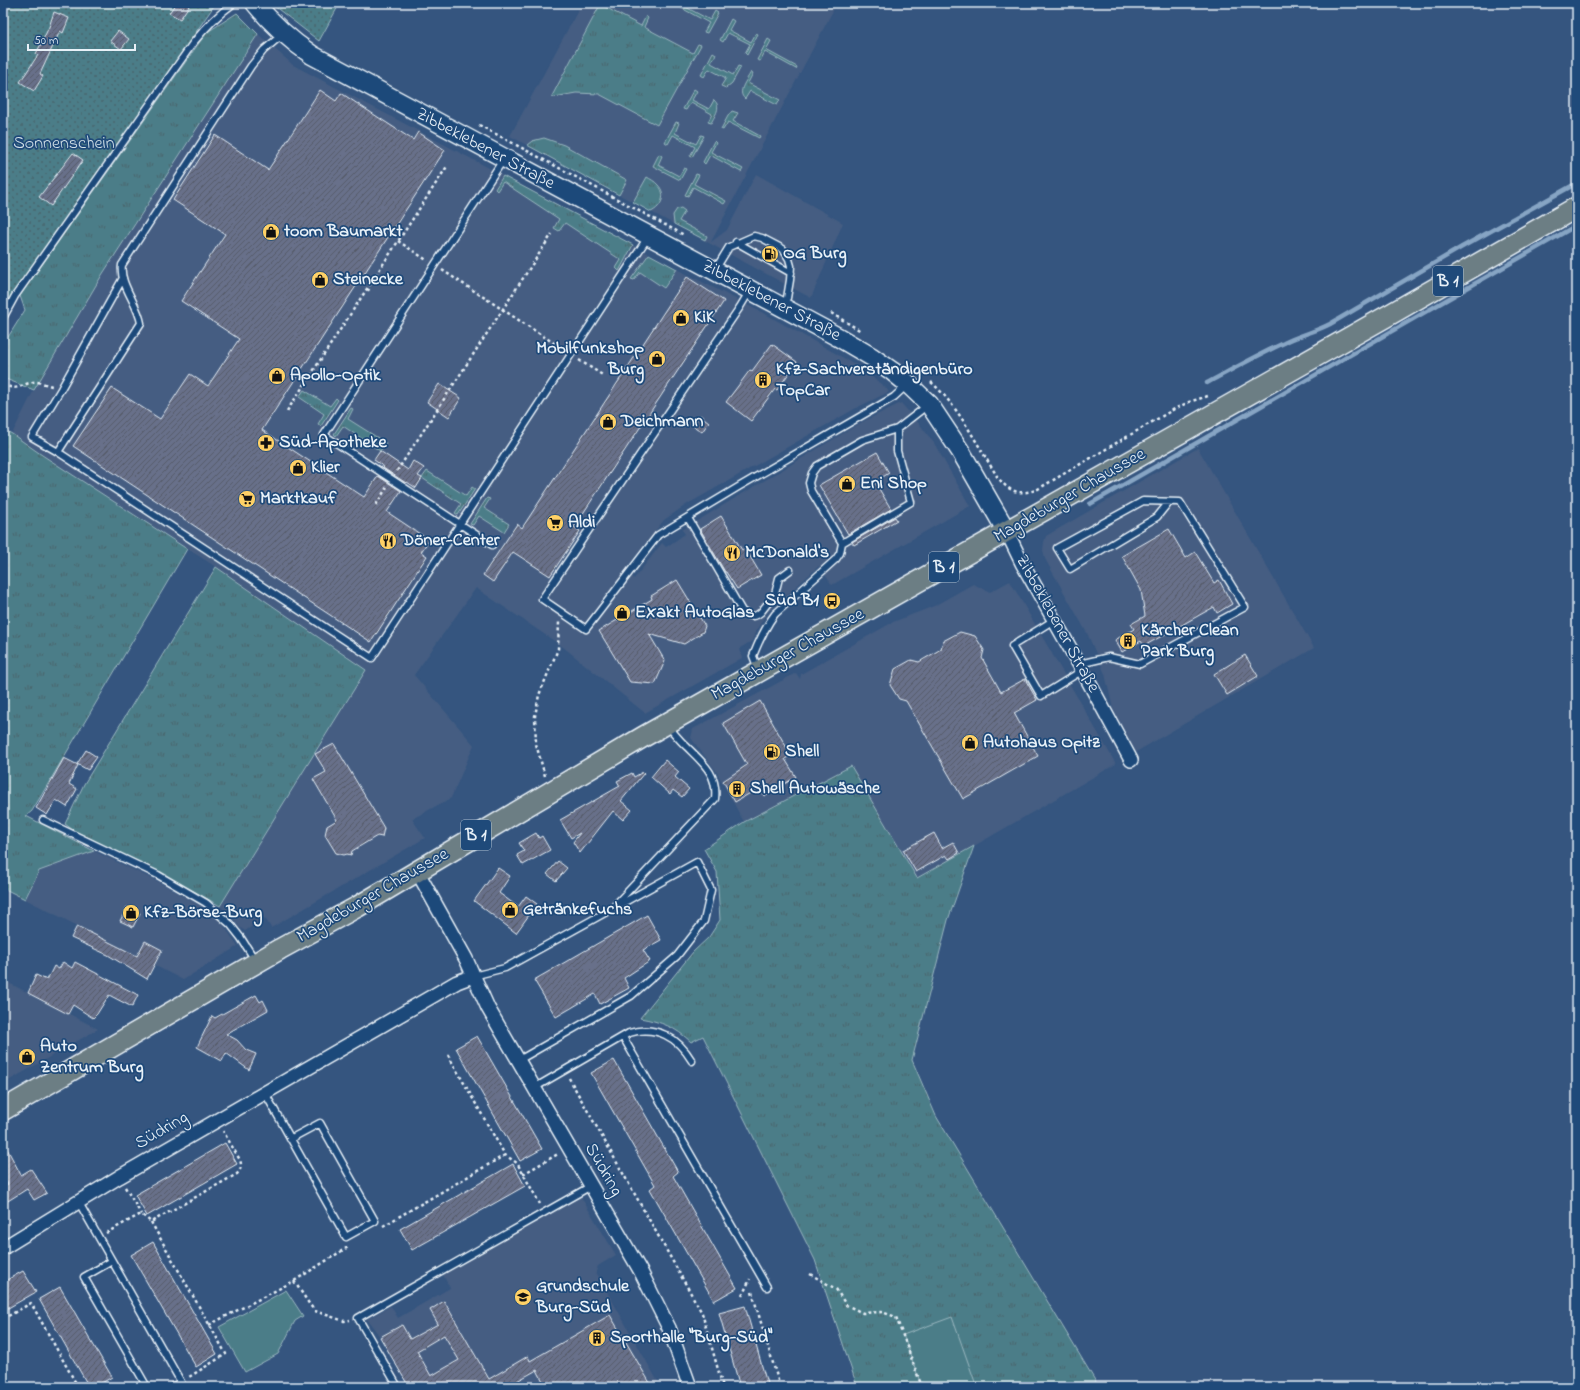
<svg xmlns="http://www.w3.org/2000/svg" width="1580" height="1390" font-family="'Indie Flower',sans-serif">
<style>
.built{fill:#445d82}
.grass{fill:url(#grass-tufts);stroke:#9ab7c0}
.park{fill:#4c7d88;stroke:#9ab7c0}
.garden{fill:url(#garden-dots);stroke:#9ab7c0}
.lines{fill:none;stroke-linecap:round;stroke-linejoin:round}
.stream{stroke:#87a5c4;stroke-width:4.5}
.building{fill:url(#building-hatch);stroke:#e8f1f8;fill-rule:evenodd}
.lane-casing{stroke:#e8f1f8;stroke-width:9}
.street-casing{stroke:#e8f1f8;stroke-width:16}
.secondary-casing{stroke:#e8f1f8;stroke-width:21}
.primary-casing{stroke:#e8f1f8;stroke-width:23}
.path{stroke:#e8f1f8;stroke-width:2.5;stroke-dasharray:3 3;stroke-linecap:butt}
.lane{stroke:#1f4a7a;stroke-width:6}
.street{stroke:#1f4a7a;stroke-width:13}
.secondary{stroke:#1f4a7a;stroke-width:18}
.primary{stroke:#6c7e84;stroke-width:20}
.labels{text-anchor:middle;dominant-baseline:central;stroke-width:3.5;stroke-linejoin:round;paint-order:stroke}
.shield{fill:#1f4a7a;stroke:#acbfd2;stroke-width:1}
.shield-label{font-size:17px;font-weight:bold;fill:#e8f1f8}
.park-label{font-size:18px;fill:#d1e0e7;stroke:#1f4a7a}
.street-label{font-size:18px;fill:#e8f1f8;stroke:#1f4a7a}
.poi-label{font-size:18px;font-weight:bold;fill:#e8f1f8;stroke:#1f4a7a;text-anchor:start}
</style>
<defs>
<pattern id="grass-tufts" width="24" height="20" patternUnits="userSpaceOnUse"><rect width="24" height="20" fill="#4c7d88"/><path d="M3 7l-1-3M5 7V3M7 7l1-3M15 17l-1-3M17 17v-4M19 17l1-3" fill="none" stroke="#49656c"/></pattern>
<pattern id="garden-dots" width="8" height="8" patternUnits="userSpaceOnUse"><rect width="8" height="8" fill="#4c7d88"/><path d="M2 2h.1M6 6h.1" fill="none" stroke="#49656c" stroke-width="1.8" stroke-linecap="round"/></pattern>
<pattern id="building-hatch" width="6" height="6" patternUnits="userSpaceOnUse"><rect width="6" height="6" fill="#676f8a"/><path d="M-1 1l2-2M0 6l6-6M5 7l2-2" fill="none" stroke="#555a67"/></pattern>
</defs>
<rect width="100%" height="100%" fill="#35557f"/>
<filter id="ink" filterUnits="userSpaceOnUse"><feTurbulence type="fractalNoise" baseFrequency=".025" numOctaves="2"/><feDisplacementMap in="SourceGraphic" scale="8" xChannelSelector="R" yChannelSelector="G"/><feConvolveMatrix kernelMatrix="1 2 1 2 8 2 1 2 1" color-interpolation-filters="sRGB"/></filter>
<g filter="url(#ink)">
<path class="built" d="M582 3H837L711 242 727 230 756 174 843 223 811 298 510 136Z
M258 34 293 65 489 168 677 269 767 315 858 366 886 388 889 392 858 407 686 505 664 520 627 567 634 579 662 543 666 547 685 534 682 530 862 422 901 403 921 426 934 443 970 506 832 585 819 566 767 613 757 629 752 641 740 648 742 658 645 713 563 647 476 588 414 675 474 745 451 798 412 819 425 838 271 928 265 918 245 931 239 927 235 921 220 906 366 670 216 567 42 455 12 434 34 390 102 275Z
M1198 448 1314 648 1136 752 1113 709 1105 674 1087 633 1045 559 1043 550 1044 542 1046 536Z
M1010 581 1116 764 917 879 851 766 744 822 716 771 691 738 693 729 796 673 800 679 801 674 893 622 934 606 973 584 990 592Z
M94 851 161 883 201 906 220 920 238 946 183 980 25 899 39 871Z
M3 980 58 1008 98 1029 3 1084Z
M581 1197 616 1255 598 1266 596 1272 661 1387H409L380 1337 367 1319 391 1306 398 1318 450 1288 443 1275Z"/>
<path class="grass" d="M601 3H606L605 7 641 26 646 16 648 18 644 27 693 53 698 44 701 45 657 125 599 94 576 93 554 97 552 96Z
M672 3H678L710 20 715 11 718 13 707 33 704 32 709 23Z
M237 13 258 34 102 275 34 390 3 378V345L25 310 20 296 206 33Z
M731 19 734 21 729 30 751 42 756 33 758 34 747 55 745 53 750 44 728 33 723 42 720 40Z
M768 39 771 41 766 50 797 67 796 69 765 52 760 61 757 60Z
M713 52 716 54 711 63 733 75 738 66 741 67 732 83 726 88 721 86 726 78 709 69 704 77 701 75Z
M751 72 753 73 748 83 780 100 777 105 750 91 745 99C736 92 747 80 751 72Z
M694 89 697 91 692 100 709 109 714 100C722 107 715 115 711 123L708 122 712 114 691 102 686 110 683 109Z
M732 111 738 113 733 121 760 136 759 138 728 122 723 130 721 129 728 116Z
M676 122 679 123 675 133 696 144 701 135 704 136 692 157 690 156 695 147 673 135 668 144 665 142Z
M544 138 564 145 627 180 619 195 527 145 532 141Z
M714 141 716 143 711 152 743 169 741 172 710 155 705 164 703 162Z
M659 154 662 156 658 165 679 176 684 168 686 169 680 180 653 166Z
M696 174 699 175 694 184 726 201 724 204 693 187 688 196 685 195Z
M503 176 633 245 619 271 616 268 621 260 565 223 559 231 554 228 559 219 503 182 497 191 495 189Z
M647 177C650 179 655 181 658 185 667 194 662 207 651 212L633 202Z
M681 208 685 211 679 221 707 236 705 240 674 224 673 215 677 209Z
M649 254 677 269 664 288 640 272 634 280 631 279Z
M304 390 330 406 336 398 338 400 321 426 318 424 324 414 299 397Z
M351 408 353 409 348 419 386 443 380 451 343 426 336 436 334 434Z
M3 429 12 434 42 455 187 549 32 811 26 816 94 851 39 871 25 899 3 888Z
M427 471 466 496 472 487 475 489 458 515 455 513 461 504 422 478Z
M487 498 490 499 484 508 509 524 504 532 479 516 473 525 470 524Z
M216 567 366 670 220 906 165 875 73 830 65 824 84 784Z
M851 766 917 878 974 846 948 920 912 1060 936 1116 1099 1387H847L856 1383 815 1260 703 1036 691 1042C675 1027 662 1022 640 1018L693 952 709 937 720 920 717 872 704 849 744 822Z"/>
<path class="park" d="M286 1290 303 1316 295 1321 278 1354 245 1372 219 1327Z
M952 1317 975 1382 960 1387H922L903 1335Z"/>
<path class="garden" d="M3 3H216L3 310Z
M276 3H340L319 41 274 6Z"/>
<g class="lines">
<path class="stream" d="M1207 383C1233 369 1258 355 1284 343 1299 335 1315 332 1330 324L1462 247 1577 183
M1090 504 1577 225"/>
</g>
<path class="building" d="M176 3H191L180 19 169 13Z
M54 12 69 18 63 33 60 31 40 74 43 76 34 91 20 82 38 55 36 54 49 27Z
M118 31 129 39 121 49 110 41Z
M320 90 336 101 341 93 413 140 418 132 445 150 262 430 364 497 378 476 401 491 387 512 429 540 421 552 427 556 371 642 73 446 112 388 160 419 190 374 208 386 239 339 181 301 225 234 173 200 215 135 268 170Z
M73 153 83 160 51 206 39 197Z
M687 277 724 301 574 527 580 531 550 576 513 552 493 582 483 575 517 524 522 528Z
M772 344 797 362 777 390 775 389 751 421 726 402 750 370 752 371Z
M439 384 461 398 449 417 427 402Z
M700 415 709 422 702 432 692 425Z
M380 451 408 470 413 461 424 468 418 476 422 478 416 488 407 482 406 483 383 468 384 467 374 460Z
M877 452 889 473 875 482 891 509 848 534 819 485Z
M721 516 742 550 745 548 761 575 737 589 726 572H725L700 529Z
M895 517 897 520 854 545 852 542Z
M1169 529 1186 558 1195 552 1214 583 1219 580 1232 604 1217 613 1214 607 1144 646 1141 641 1122 652 1115 640 1134 629 1131 624 1145 616 1141 590 1122 556Z
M677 580 705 626 703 632 684 644 649 634 665 661 655 684 630 682 599 631 652 599 651 596Z
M960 632 975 636 984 650 982 658 1001 692 1025 679 1037 700 1014 713 1038 756 963 799 906 701 899 699 890 685 895 669 911 660 919 662 941 649 943 641Z
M1245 655 1258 676 1227 695 1214 674Z
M760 701 791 755 785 759 796 777 764 796 759 788 735 802 723 781 747 765 723 723Z
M334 744 384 828 382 837 377 836 352 851 351 855 347 854 344 855 336 853 325 835 327 826 337 820 313 779 326 772 315 754Z
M86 750 97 757 88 770 77 764Z
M64 758 78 765 69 784 77 789 67 807 56 800 47 815 36 808Z
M665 760 679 772 675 777 689 789 682 797 673 790 670 794 651 777Z
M643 772 644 773 621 801 632 810 623 820 613 811 580 853 573 842 580 833 571 838 560 820 620 786 617 781 632 773 634 777Z
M536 833 539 838 542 836 550 850 523 865 517 855 524 851 519 843Z
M934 833 942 848 953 842 959 853 949 859 946 855 916 872 903 850Z
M558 861 567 868 556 881 547 874Z
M498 868 510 876 499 893 518 907 526 896 537 904 516 933 474 901Z
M127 907 140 913 133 927 120 921Z
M647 915 661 940 643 950 650 961 624 978 629 988 600 1004 595 994 556 1017 534 980Z
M77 926 137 956 145 941 162 950 147 979 108 955 71 938Z
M63 962 72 968 75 962 138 995 132 1007 109 995 97 1014 93 1018 73 1005 68 1014 28 993 36 975 47 980 54 966 59 969Z
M256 995 260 1002 263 1000 268 1010 226 1034 237 1040 246 1050 256 1054 249 1070 226 1053 222 1061 197 1047 212 1016 215 1018Z
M477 1036 542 1149 520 1161 456 1048Z
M614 1060 678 1172 673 1176 737 1288 714 1301 650 1189 655 1185 591 1073Z
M3 1141 21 1175 31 1169 47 1193 34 1200 27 1189 3 1204V1187L8 1184 3 1177Z
M225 1143 237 1164 147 1216 135 1195Z
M513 1164 525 1186 412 1250 400 1229Z
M153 1242 217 1354 196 1367 131 1255Z
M23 1271 36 1292 3 1311V1282Z
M60 1287 112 1377 95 1387H89L39 1299Z
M444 1301 489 1379 528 1356 530 1361 610 1315 650 1383 643 1387H546L537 1370 506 1387H409L380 1337 402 1325 410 1339 438 1324 430 1310ZM444 1335 459 1360 431 1376 417 1351Z
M745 1306 759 1356 768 1387H740L719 1313Z"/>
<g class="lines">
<defs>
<path id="lane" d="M283 34 264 50 251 66 122 265C119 284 138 304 141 323L58 452 372 658 648 237
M736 242 791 273
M715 270 729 247 754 236 762 238 783 249 789 259 791 266 790 280 787 298 782 306
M749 292 740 307 542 599 586 629 658 535 740 486 894 397 907 385
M3 318 15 296 193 43C205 28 217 15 234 3
M58 452 32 437 61 389 123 278
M688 518 742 611 748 615 753 616 757 615 761 612 775 594 779 578 790 570
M842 543 911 502 897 451V429L928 405
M492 545 324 435 503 160
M1054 620 1012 646 1041 696 1083 670
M1079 664 1109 657 1140 664 1245 607 1180 502 1143 501 1057 548 1070 569 1157 517 1169 502
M758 669 753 656C759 641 765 627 775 614L836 559 840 553 842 543 811 491 809 483 812 473 817 466 862 440 897 429
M43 820 158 875 206 903 230 924 241 938 255 960
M615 905 715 799C718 774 703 763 687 747 680 741 674 733 668 726
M473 976 505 968 697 862 711 890 704 921 677 956 631 996 519 1060
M623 1037 767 1287
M534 1088 629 1033C656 1025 678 1037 692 1061
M265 1093 346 1237 375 1221 320 1123 290 1139
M78 1201 181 1382 172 1387
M112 1261 84 1277 147 1387
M398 1387 358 1318 591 1186"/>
<path id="street" d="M1007 532 1022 563 1079 664 1131 760
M417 871 466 959 488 1008 641 1272 669 1328 690 1387
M3 1248 119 1177 457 982 473 976"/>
<path id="secondary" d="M255 3C272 24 290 40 312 55L838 337 872 357 892 371 908 384 929 404 961 452 1007 532"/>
<path id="primary" d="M3 1110 280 949 357 907 643 737 1389 315 1577 207"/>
</defs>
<use href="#lane" class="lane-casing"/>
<use href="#street" class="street-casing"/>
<use href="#secondary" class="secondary-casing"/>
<use href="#primary" class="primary-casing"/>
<path class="path" d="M479 125 684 235
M398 241 428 261
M442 270 563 349
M367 289 372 292
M831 313 861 331
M579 360 604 376
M931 382C960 408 977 445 997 476
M3 384C18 392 19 385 33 382 39 381 46 385 52 386
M287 411 448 165
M397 471 552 234
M996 477 997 476C1008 492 1020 496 1038 489L1176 408 1189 402 1208 396
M376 505 387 487
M545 776 536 744 535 716 539 695 558 649 559 622
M448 1055 505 1155 517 1163 540 1204
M569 1078 702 1313 723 1387
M523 1174 558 1154
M125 1187 141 1214
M151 1222 226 1354 189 1377
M383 1226 505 1155
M106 1233 141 1214 151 1222 237 1174C241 1169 242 1166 240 1160L223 1131
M810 1274 836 1289 846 1305 863 1313 882 1312 896 1317 922 1387
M294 1281 310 1305 315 1311 344 1321 350 1320
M752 1292 780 1387
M742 1296 750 1279
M3 1319 31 1303 78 1387
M209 1325 294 1281 348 1247"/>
<use href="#lane" class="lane"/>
<use href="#street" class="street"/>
<use href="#secondary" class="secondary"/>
<use href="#primary" class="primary"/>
</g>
</g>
<defs>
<symbol id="shop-disc" viewBox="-11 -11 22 22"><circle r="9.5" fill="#ffd166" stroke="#1f4a7a"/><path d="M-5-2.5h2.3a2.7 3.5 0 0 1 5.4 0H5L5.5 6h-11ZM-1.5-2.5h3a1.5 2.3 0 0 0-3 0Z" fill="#111"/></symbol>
<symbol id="fuel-disc" viewBox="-11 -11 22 22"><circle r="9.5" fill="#ffd166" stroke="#1f4a7a"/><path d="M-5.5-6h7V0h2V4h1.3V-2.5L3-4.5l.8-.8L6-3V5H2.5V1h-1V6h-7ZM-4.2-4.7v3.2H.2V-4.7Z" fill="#111"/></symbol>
<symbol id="building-disc" viewBox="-11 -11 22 22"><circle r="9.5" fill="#ffd166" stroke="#1f4a7a"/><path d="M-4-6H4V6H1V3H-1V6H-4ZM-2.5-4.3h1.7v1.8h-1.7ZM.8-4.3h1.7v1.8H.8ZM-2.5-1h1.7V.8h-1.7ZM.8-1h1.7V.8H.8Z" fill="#111"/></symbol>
<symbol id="pharmacy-disc" viewBox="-11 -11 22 22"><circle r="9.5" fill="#ffd166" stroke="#1f4a7a"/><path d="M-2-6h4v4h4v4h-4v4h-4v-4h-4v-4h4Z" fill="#111"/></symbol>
<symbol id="supermarket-disc" viewBox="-11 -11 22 22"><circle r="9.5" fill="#ffd166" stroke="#1f4a7a"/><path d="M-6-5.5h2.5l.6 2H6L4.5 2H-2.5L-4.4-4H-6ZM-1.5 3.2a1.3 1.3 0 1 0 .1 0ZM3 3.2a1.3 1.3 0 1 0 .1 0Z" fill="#111"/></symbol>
<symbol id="restaurant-disc" viewBox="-11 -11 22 22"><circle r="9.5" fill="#ffd166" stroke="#1f4a7a"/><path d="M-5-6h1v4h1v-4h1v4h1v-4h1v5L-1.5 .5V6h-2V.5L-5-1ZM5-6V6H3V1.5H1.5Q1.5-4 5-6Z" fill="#111"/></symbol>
<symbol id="bus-disc" viewBox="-11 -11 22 22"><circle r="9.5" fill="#ffd166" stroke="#1f4a7a"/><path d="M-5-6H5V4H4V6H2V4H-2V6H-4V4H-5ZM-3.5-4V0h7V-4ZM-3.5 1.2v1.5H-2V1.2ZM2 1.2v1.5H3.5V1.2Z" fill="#111"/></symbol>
<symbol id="school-disc" viewBox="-11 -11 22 22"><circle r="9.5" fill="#ffd166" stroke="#1f4a7a"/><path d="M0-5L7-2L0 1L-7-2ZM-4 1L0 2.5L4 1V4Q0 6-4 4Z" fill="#111"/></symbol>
</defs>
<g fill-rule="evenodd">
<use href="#shop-disc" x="261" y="222" width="20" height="20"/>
<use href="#fuel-disc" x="760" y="244" width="20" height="20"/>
<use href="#shop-disc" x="310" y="270" width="20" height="20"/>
<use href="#shop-disc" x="671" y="308" width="20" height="20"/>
<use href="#shop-disc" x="647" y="349" width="20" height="20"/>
<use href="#shop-disc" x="267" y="366" width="20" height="20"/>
<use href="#building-disc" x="753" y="370" width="20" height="20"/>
<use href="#shop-disc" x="598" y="412" width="20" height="20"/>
<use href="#pharmacy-disc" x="256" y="433" width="20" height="20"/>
<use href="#shop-disc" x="288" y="458" width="20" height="20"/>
<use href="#shop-disc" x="837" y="474" width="20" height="20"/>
<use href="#supermarket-disc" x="237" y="489" width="20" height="20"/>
<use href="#supermarket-disc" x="545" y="513" width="20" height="20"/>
<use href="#restaurant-disc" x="378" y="531" width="20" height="20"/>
<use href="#restaurant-disc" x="722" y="543" width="20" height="20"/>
<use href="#bus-disc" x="822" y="591" width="20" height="20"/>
<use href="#shop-disc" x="612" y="603" width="20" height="20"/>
<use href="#building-disc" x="1118" y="631" width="20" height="20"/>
<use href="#shop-disc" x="960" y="733" width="20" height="20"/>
<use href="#fuel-disc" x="762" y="742" width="20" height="20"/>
<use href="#building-disc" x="727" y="779" width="20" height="20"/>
<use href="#shop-disc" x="500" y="900" width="20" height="20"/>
<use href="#shop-disc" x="121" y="903" width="20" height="20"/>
<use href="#shop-disc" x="17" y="1047" width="20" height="20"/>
<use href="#school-disc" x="513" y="1287" width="20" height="20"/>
<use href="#building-disc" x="587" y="1328" width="20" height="20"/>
</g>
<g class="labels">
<g class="shield">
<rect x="1433" y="266" width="30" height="30" rx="3"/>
<rect x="929" y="552" width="30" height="30" rx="3"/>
<rect x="461" y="820" width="30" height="30" rx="3"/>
</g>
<g class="shield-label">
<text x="1448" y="281">B 1</text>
<text x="944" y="567">B 1</text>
<text x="476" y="835">B 1</text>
</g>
<g class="park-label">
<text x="64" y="144">Sonnenschein</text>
</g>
<g class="street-label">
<text transform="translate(485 149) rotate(28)">Zibbeklebener Straße</text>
<text transform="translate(771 301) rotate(28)">Zibbeklebener Straße</text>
<text transform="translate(1070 496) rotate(-30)">Magdeburger Chaussee</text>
<text transform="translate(1057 624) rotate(61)">Zibbeklebener Straße</text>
<text transform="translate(788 655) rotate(-29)">Magdeburger Chaussee</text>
<text transform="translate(373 896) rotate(-30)">Magdeburger Chaussee</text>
<text transform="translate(162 1131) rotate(-30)">Südring</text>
<text transform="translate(603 1170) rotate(60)">Südring</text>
</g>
<g class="poi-label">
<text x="284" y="232">toom Baumarkt</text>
<text x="783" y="254">OG Burg</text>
<text x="333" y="280">Steinecke</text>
<text x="694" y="318">KiK</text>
<text x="644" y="349" text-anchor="end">Mobilfunkshop<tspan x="644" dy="21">Burg</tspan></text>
<text x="776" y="370">Kfz-Sachverständigenbüro<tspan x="776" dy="21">TopCar</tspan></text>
<text x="290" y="376">Apollo-Optik</text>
<text x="621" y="422">Deichmann</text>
<text x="279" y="443">Süd-Apotheke</text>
<text x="311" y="468">Klier</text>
<text x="860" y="484">Eni Shop</text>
<text x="260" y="499">Marktkauf</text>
<text x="568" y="523">Aldi</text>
<text x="401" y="541">Döner-Center</text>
<text x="745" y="553">McDonald's</text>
<text x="819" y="601" text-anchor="end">Süd B1</text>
<text x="635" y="613">EXakt AutoGlas</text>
<text x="1141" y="631">Kärcher Clean<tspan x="1141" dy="21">Park Burg</tspan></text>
<text x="983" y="743">Autohaus Opitz</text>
<text x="785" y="752">Shell</text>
<text x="750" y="789">Shell Autowäsche</text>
<text x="523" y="910">Getränkefuchs</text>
<text x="144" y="913">Kfz-Börse-Burg</text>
<text x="40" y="1047">Auto<tspan x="40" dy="21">Zentrum Burg</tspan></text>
<text x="536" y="1287">Grundschule<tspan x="536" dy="21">Burg-Süd</tspan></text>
<text x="610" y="1338">Sporthalle "Burg-Süd"</text>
</g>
</g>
<rect width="1580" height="1390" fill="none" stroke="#1f4a7a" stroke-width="16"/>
<rect x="8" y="8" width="1564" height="1374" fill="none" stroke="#e8f1f8" stroke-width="1.5" filter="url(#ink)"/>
<path d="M28 44v6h107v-6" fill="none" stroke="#e8f1f8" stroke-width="2"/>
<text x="34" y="44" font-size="12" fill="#e8f1f8" stroke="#1f4a7a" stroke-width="3" paint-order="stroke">50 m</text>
</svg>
